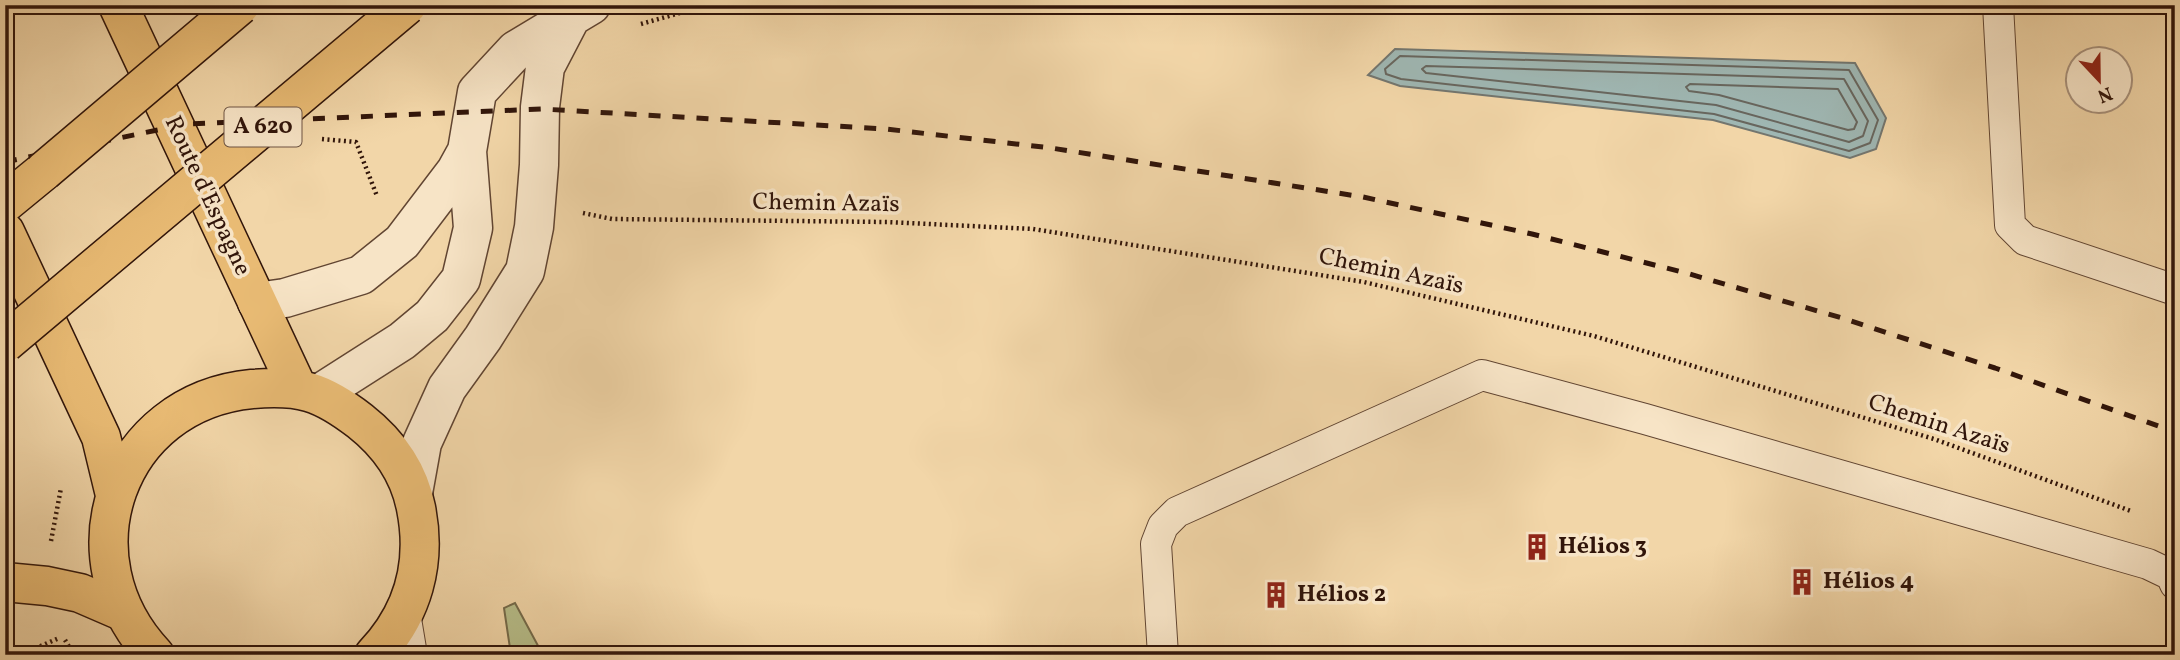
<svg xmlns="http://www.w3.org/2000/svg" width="2180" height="660" font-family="Vollkorn,serif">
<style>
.green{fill:#b7be8a;stroke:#746a4a;stroke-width:2}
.water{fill:#9fb7b3;stroke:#73766f;stroke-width:2}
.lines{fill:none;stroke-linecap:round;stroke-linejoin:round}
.shore{stroke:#68665e;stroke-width:2}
.service-casing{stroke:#614532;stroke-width:32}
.minor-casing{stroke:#614532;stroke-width:41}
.primary-casing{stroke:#31150a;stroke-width:41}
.motorway-casing{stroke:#31150a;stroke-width:41}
.path{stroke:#31150a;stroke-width:4.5;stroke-dasharray:2 3.5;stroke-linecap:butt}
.service{stroke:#f7e4c6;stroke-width:30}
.minor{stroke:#f7e4c6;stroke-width:38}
.primary{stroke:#e9bb74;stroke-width:38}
.motorway{stroke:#e9bb74;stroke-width:38}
.rail{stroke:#31150a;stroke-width:5;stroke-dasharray:12 12;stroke-linecap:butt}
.motorway-bridge-casing{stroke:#31150a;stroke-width:41;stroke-linecap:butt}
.motorway-bridge{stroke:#e9bb74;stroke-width:38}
.labels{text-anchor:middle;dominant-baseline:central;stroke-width:7;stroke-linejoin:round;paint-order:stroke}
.shield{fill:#f7e4c6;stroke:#6c5342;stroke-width:2}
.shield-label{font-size:23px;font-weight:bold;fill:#31150a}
.street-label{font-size:24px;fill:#31150a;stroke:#f7e4c6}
.poi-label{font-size:24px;font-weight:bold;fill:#31150a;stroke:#f7e4c6;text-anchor:start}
</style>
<rect width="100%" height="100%" fill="#f2d6a8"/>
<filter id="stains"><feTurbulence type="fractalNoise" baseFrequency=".00286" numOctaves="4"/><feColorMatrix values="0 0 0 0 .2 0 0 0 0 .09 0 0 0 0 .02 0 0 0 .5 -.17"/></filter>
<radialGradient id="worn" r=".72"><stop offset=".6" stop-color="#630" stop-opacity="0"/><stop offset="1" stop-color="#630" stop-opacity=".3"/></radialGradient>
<path class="green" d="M515 603 543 655H511L504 608Z"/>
<path class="water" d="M1395 49 1855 63 1886 118 1876 149 1850 158 1713 120 1400 86 1368 75Z"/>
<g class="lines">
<path class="shore" d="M1400 56 1849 70 1878 120 1870 143 1849 151 1714 114 1401 79 1386 74 1385 69Z
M1426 66 1844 79 1868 121 1863 136 1849 142 1716 105 1426 73 1422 69Z
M1690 84 1838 89 1857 122 1854 129 1848 130 1719 95 1689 91 1686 87Z"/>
<defs>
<path id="service" d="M1998 5 2010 225 2025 240 2175 290
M405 613 412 655
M1163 655 1156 544 1163 526 1177 512 1482 375 1645 419 2148 564 2171 575 2175 584"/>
<path id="minor" d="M257 302 285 298 361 275 402 242 456 171 467 151
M319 394 402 341 432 316 461 279 473 228 467 151 477 92 516 50 591 5
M413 493 422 443 447 388 483 338 525 271 534 227 539 165 540 107 545 67 571 17"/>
<path id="primary" d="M118 5 297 387
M5 232 101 437 115 495
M155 655C62 557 116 402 252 389 300 385 321 391 360 421 388 443 409 472 416 508 427 563 413 614 374 655"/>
<path id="motorway" d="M5 203 44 171
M5 582 47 586 80 593 124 612"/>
</defs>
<use href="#service" class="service-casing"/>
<use href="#minor" class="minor-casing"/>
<use href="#primary" class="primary-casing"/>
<use href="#motorway" class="motorway-casing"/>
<path class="path" d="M1182 5 1310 12 1401 5
M641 24 708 5
M322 139 356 142 377 196
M583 213 612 219 887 222 1033 229 1364 282 1594 336 1934 439 2131 511
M51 541 61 488
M65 640 74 655
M20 655 59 638"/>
<use href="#service" class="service"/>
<use href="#minor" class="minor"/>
<use href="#primary" class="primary"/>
<use href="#motorway" class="motorway"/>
<path class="rail" d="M5 162 186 124 542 109 886 129 1051 148 1363 197 1532 234 1686 273 1842 318 1995 368 2175 432"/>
<defs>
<path id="motorway-bridge" d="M44 171 240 5
M5 343 407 5"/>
</defs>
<use href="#motorway-bridge" class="motorway-bridge-casing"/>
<use href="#motorway-bridge" class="motorway-bridge"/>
</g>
<defs>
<symbol id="building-bare" viewBox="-9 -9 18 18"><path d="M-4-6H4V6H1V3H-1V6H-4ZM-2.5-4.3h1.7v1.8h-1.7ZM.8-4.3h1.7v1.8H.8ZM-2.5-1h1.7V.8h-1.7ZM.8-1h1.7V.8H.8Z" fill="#8f2418" stroke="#f7e4c6" stroke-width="2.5" paint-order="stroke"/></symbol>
</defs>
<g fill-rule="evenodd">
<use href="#building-bare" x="1518" y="528" width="38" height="38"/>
<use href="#building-bare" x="1783" y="563" width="38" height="38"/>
<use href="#building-bare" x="1257" y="576" width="38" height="38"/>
</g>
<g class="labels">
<rect class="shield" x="224.5" y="107.5" width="77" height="39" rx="5"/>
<g class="shield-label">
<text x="263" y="127">A 620</text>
</g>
<g class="street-label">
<text transform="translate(207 196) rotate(65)">Route d'Espagne</text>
<text transform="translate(826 204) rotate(1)">Chemin Azaïs</text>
<text transform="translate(1391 272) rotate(12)">Chemin Azaïs</text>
<text transform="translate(1939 425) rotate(18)">Chemin Azaïs</text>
</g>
<g class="poi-label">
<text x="1558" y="547">Hélios 3</text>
<text x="1823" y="582">Hélios 4</text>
<text x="1297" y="595">Hélios 2</text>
</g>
</g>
<rect width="2180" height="660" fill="none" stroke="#f2d6a8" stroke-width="28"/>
<rect x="7" y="7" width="2166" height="646" fill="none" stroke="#31150a" stroke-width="3.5"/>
<rect x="14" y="14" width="2152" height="632" fill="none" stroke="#31150a" stroke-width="2"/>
<g transform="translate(2099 80) rotate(158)"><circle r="33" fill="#f7e4c6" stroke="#a8917b" stroke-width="2"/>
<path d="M0-5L12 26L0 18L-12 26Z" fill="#8f2418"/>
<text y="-10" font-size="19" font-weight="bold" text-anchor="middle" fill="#31150a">N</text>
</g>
<rect width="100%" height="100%" filter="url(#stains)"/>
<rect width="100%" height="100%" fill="url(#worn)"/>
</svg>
